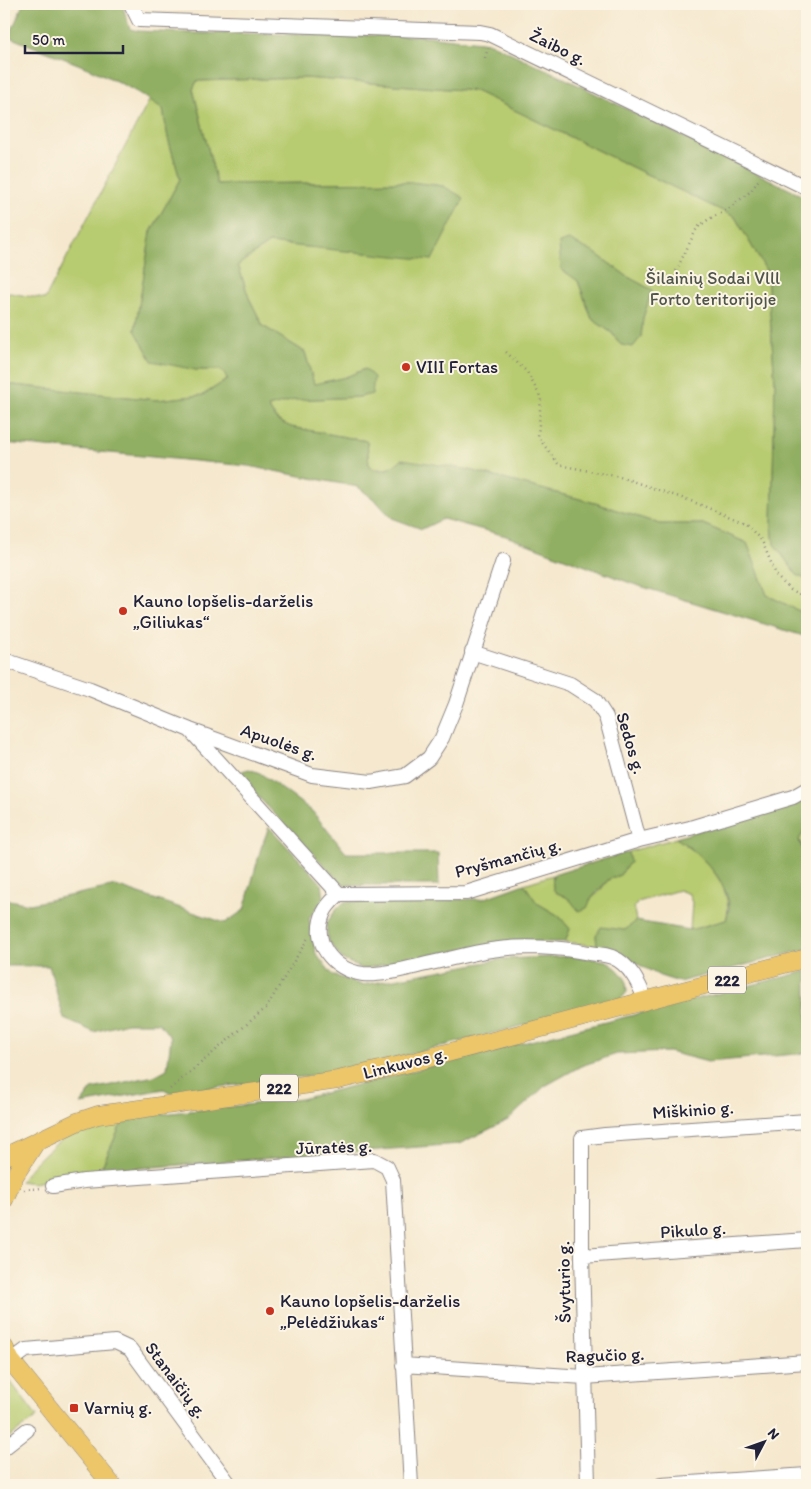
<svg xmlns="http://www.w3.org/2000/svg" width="811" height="1489" font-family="Itim,sans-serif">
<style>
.green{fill:#b7cb6f;stroke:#6c7655;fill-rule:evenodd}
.forest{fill:#91af62;stroke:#5a684e}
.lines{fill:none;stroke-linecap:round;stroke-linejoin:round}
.minor-casing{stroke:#8c8584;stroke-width:16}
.major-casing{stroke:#8c8584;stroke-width:19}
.path{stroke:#8c8584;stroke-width:2.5;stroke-dasharray:1 4;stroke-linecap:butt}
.minor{stroke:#fff;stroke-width:14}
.major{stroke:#ecc669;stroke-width:18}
.poi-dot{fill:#c8321e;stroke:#fcf5e5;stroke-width:2}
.labels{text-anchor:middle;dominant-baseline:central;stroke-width:4;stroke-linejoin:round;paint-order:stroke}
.shield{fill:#fcf5e5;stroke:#63616e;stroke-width:1}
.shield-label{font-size:16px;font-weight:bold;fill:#22223b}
.street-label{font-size:18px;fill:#22223b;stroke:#fcf5e5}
.park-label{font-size:18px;fill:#4f554b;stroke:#fcf5e5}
.poi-label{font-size:18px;fill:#22223b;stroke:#fcf5e5;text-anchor:start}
</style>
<rect width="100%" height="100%" fill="#fcf5e5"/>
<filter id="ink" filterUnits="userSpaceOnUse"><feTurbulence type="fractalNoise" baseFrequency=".02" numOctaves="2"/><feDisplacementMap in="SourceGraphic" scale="10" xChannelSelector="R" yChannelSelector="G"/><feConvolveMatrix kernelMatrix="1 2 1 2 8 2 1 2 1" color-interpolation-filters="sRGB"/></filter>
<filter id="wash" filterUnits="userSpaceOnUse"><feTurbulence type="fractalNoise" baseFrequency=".0096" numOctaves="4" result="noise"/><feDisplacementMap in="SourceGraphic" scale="20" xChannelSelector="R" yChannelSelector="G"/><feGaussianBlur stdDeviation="1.12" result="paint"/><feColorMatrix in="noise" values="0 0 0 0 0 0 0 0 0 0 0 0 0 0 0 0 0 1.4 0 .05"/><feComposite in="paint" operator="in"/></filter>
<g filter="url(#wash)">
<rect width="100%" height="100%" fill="#f5e8ce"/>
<path class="green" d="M305 78 475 91 735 217 767 272 775 383 772 526 774 544 797 575 807 580V615L767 595 747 543 703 524H660L595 503 465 469H374L369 466 367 441 290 427 277 420 268 407 294 400 359 397 371 394 365 369 346 377 314 385 305 352 263 326 249 298 238 265 269 243 310 247 443 186 410 182 217 184 193 89 197 81ZM595 253 628 277 652 290 643 318 641 337 621 345 612 333 592 319 578 281Z
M150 99 163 109 168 138 180 179 151 232 135 330 196 370H221L228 379 203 395 157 400 4 384V294L10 293 45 299Z
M807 825V848H803L799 840Z
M676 838C701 854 736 886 726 920L690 930 692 903 689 894 679 890 638 902 634 908 636 921 625 930 596 935 597 946 565 942 570 929 559 916 537 903 524 884 553 875C551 898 558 890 570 900 573 903 576 907 578 911L599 892 608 880 620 875 630 862 628 852Z
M124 1118 100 1171 33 1183 20 1181C37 1159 56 1140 82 1129 95 1124 111 1122 124 1118Z
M4 1373 37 1417 4 1441Z"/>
<path class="forest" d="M23 4H122L130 29 139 31 189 33 426 36 490 43 566 79 807 198V580L797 575 774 544 772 526 775 383 767 272 735 217 475 91 305 78 197 81 193 89 217 184 410 182 443 186 464 198 432 260 269 243 238 265 249 298 263 326 305 352 314 384 346 377 365 369 374 377 372 394 359 397 294 400 268 407 277 420 291 427 367 441 369 466C382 475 391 468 402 459L465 469 595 503 660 524H703L747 543 767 595 807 615V637L633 584 506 536 443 519 422 529 392 518 376 501 358 487 248 466 4 443V384L157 400 203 395 228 379 221 370H196L152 361 135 330 151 232 180 179 168 138 163 109C118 76 61 58 9 37Z
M569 240 595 253 628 277 652 290 643 318 641 337 633 347 621 345 612 333 592 319 578 281 561 269 559 243Z
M249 769 260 773 312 811 346 853H438L439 885H346L340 882 241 779 242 771Z
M807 795V825L799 840 802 848H807V949L679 982 660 976 634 962 597 946 596 935 601 927 625 930 636 921 690 930 726 920C727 916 729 912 729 908 728 879 698 852 676 838Z
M269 827 322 884 324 899 309 918 316 954 333 975 362 985 503 959 574 956 607 961 618 970 626 980 627 992 619 1001 341 1072 171 1093 164 1089 81 1104 92 1089 154 1076 167 1069 171 1038 159 1023H127L94 1032 64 1019 49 966H4V899L30 904 116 886 225 923 244 910 261 848Z
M628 852 630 862 620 875 608 880 591 899 587 908 578 911C576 908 573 903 570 900 558 890 551 898 553 875Z
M524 884 537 903 559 916 570 929 565 942H508L426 956 363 969 342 959 328 940 326 924 335 911 344 902 482 899Z
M807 971V1053L708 1062 669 1052 617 1054 581 1066 545 1086 508 1120 459 1144 100 1171 124 1118 301 1099Z"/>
</g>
<g filter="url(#ink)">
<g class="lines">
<defs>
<path id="minor" d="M131 4 139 20 480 32 490 34 807 188
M472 652 570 684 595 700 606 717 639 840
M4 660 90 689 190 730 312 775 371 782 405 776 429 758 442 738 456 704 503 561
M190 730 339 894 466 893 639 840 690 828 793 797 807 789
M339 894C334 899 327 905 324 912 310 942 333 970 363 974 382 976 412 967 431 963 451 959 471 953 491 950 520 945 560 947 589 953 596 954 605 954 612 957 630 964 639 984 646 1001
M53 1186 84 1181 374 1160 387 1167 393 1180 411 1485
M582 1256 807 1240
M11 1361 26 1350 115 1342 130 1349 230 1485
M403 1365 584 1377 807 1362
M4 1448 27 1430
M588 1485 582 1256V1138L605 1135 807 1121
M661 1485 807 1475"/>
<path id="major" d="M4 1157 77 1122 98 1115 338 1080 413 1062 807 958
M4 1200 15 1175 36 1142
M4 1347 11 1361 112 1485"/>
</defs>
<use href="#minor" class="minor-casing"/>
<use href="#major" class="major-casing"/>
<path class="path" d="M485 58 488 48
M676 271 697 228 709 219 728 209 751 191 760 178
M506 352 527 372 541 398 538 437 559 465 620 477 691 501 745 523 762 541 777 577 791 590 807 597
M170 1089 266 1008 308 938
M24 1190 41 1188"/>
<use href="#minor" class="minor"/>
<use href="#major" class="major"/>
</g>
</g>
<g class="poi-dot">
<circle cx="406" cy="367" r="5"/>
<circle cx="123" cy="611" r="5"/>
<circle cx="270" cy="1311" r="5"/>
<rect x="69" y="1403" width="10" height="10" rx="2.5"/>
</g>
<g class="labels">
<g class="shield">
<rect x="708" y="966.5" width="38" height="27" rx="4"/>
<rect x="260" y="1074.5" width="38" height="27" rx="4"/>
</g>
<g class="shield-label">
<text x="727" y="980">222</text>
<text x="279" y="1088">222</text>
</g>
<g class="street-label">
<text transform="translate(558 47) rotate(26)">Žaibo g.</text>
<text transform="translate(279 742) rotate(19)">Apuolės g.</text>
<text transform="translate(631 743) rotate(73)">Sedos g.</text>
<text transform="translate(508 858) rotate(-15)">Pryšmančių g.</text>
<text transform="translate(405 1063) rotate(-14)">Linkuvos g.</text>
<text transform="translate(693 1110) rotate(-4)">Miškinio g.</text>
<text transform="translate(334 1147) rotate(-2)">Jūratės g.</text>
<text transform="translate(693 1230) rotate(-4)">Pikulo g.</text>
<text transform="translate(564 1282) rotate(-91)">Švyturio g.</text>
<text transform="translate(605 1355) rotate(-2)">Ragučio g.</text>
<text transform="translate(176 1380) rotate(53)">Stanaičių g.</text>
</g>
<g class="park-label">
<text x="713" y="278">Šilainių Sodai Vlll<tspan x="713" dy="21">Forto teritorijoje</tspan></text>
</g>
<g class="poi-label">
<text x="416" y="367">VIII Fortas</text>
<text x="133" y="601">Kauno lopšelis-darželis<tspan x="133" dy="21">„Giliukas“</tspan></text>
<text x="280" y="1301">Kauno lopšelis-darželis<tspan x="280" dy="21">„Pelėdžiukas“</tspan></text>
<text x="84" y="1408">Varnių g.</text>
</g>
</g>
<rect width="811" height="1489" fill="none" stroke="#fcf5e5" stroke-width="20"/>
<g transform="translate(764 1442) rotate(49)" stroke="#fcf5e5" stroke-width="4" paint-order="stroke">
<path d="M0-4L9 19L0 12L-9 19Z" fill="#22223b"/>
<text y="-8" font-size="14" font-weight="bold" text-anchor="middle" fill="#22223b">N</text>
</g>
<path d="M25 45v8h98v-8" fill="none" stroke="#22223b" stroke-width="2.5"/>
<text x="32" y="45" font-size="15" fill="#22223b" stroke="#fcf5e5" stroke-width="4" paint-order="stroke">50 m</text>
</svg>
